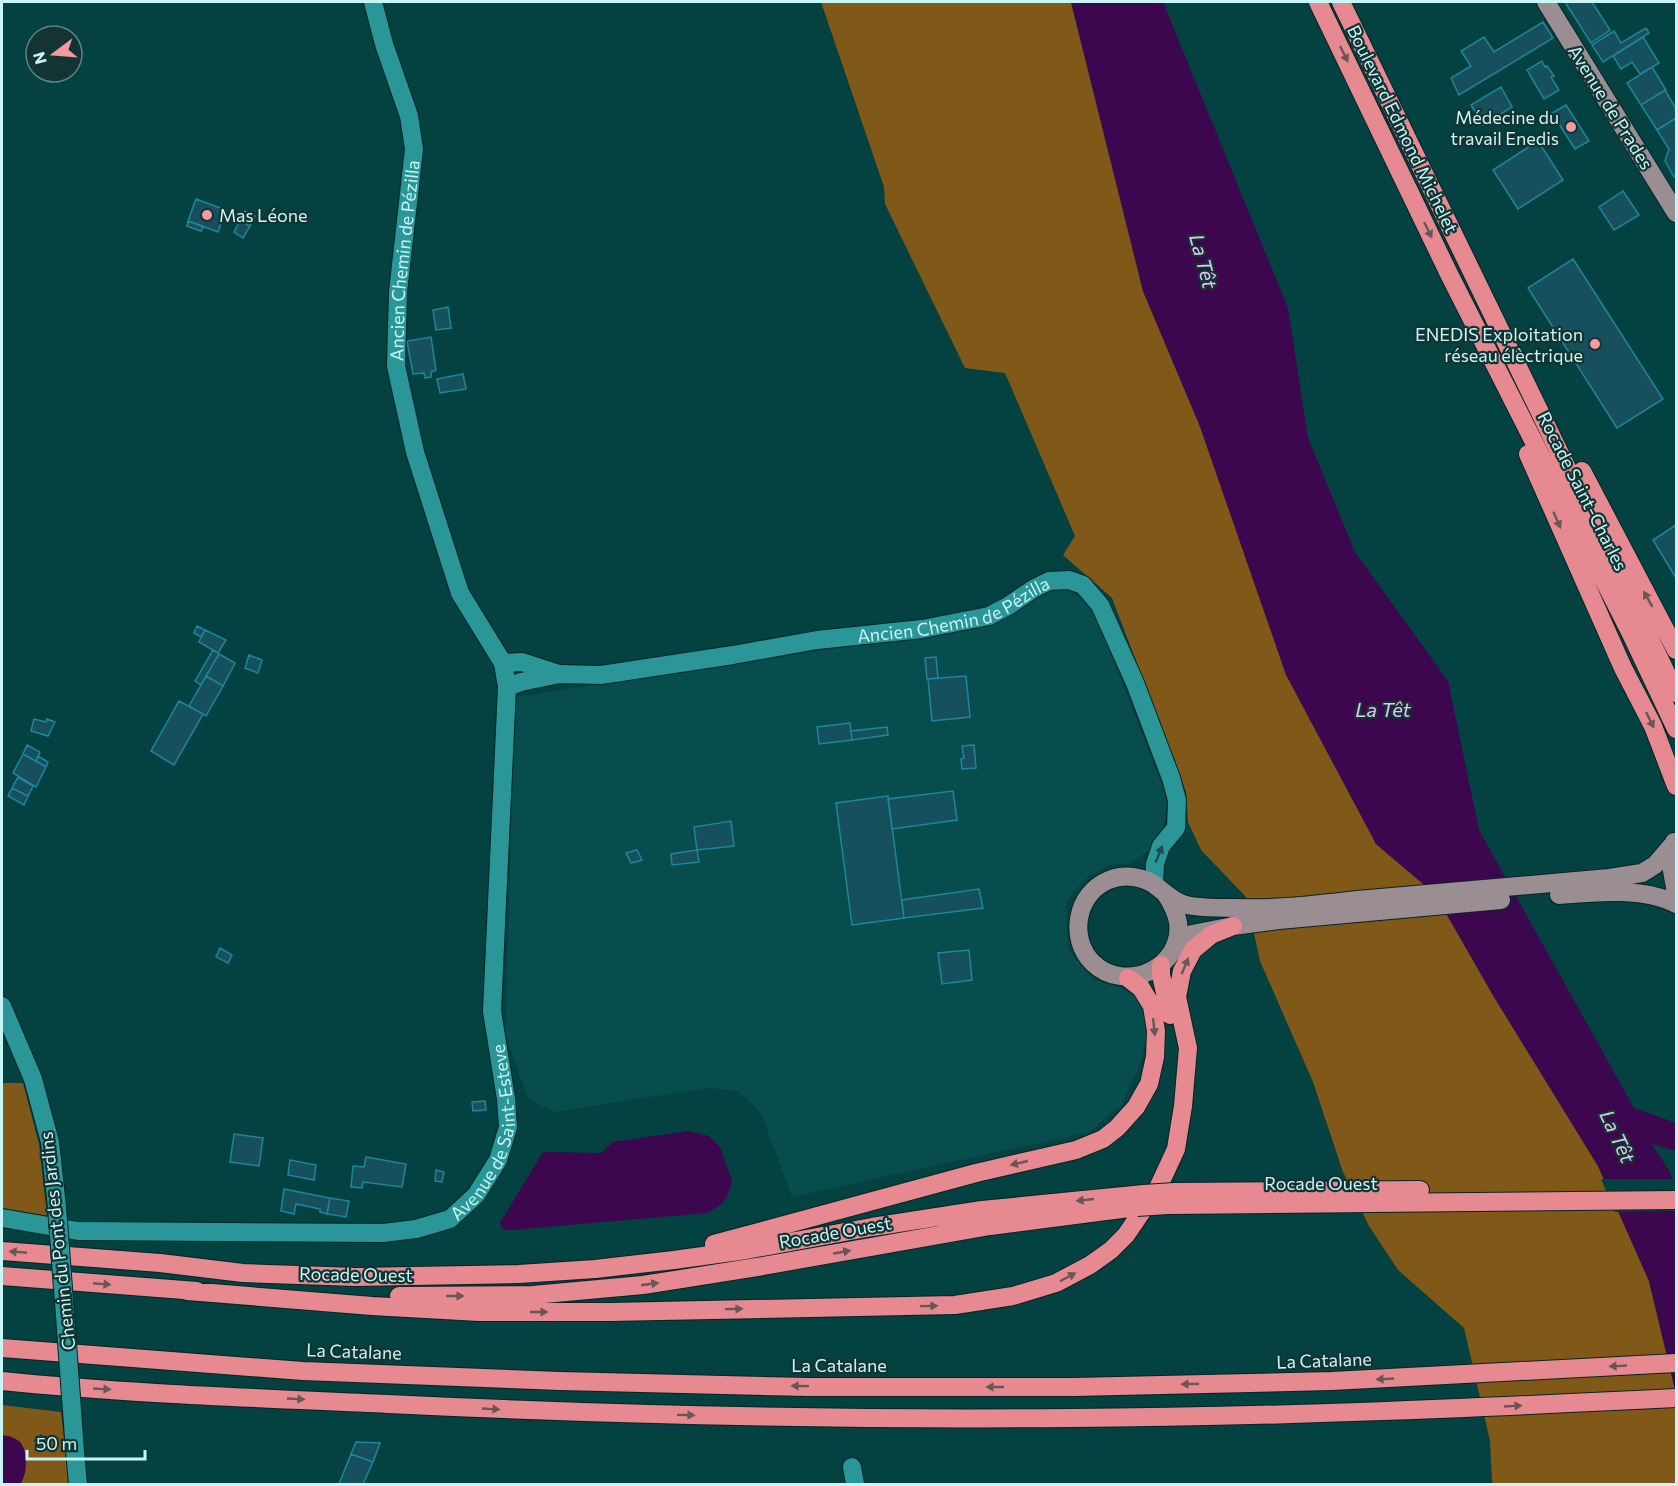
<svg xmlns="http://www.w3.org/2000/svg" width="1678" height="1486" font-family="Commissioner,sans-serif">
<style>
.built{fill:#074d4d}
.green{fill:#805918}
.water{fill:#3c074e}
.pier{fill:#044141}
.building{fill:#17505d;stroke:#1e869b;stroke-width:1.5}
.lines{fill:none;stroke-linecap:round;stroke-linejoin:round}
.minor-casing{stroke:#042525;stroke-width:20}
.major-casing{stroke:#042525;stroke-width:20}
.highway-casing{stroke:#042525;stroke-width:20}
.minor{stroke:#2a9697;stroke-width:18}
.major{stroke:#9b8e93;stroke-width:18}
.highway{stroke:#e78990;stroke-width:18}
.minor-bridge-casing{stroke:#042525;stroke-width:20;stroke-linecap:butt}
.highway-bridge-casing{stroke:#042525;stroke-width:20;stroke-linecap:butt}
.minor-bridge{stroke:#2a9697;stroke-width:18}
.highway-bridge{stroke:#e78990;stroke-width:18}
.oneway{fill:#685659}
.oneway2{fill:#1a4c4d}
.poi-dot{fill:#f49aa0;stroke:#143434;stroke-width:2}
.labels{text-anchor:middle;dominant-baseline:central;stroke-width:4.5;stroke-linejoin:round;paint-order:stroke}
.street-label{font-size:18px;fill:#c8f5f5;stroke:#143434}
.poi-label{font-size:18px;fill:#c8f5f5;stroke:#143434;text-anchor:end}
.water-label{font-size:20px;font-style:italic;fill:#e5c4f3;stroke:#143434}
</style>
<rect width="100%" height="100%" fill="#044141"/>
<path class="built" d="M1049 589 1071 591 1086 602 1098 621 1167 798 1165 823 1151 849 1130 863 1110 865 1089 876 1075 890 1066 903 1068 950 1094 980 1121 988 1139 998 1148 1023 1142 1061 1122 1104 1090 1132 792 1197 761 1113 738 1091 707 1088 555 1112 528 1099 505 1035 515 697 972 628Z"/>
<path class="green" d="M821 2H1071L1143 291 1376 844 1435 894 1494 997 1598 1166 1649 1281 1676 1394V1484H1493L1492 1481 1490 1441 1464 1328 1398 1270 1369 1226 1343 1172 1313 1082 1260 961 1246 897 1201 850 1188 822 1186 792 1112 598 1063 555 1075 536 1005 373 965 368 885 204 884 187Z
M2 1083H23L39 1144 47 1216 2 1208Z
M2 1405 61 1412 69 1484H2Z"/>
<path class="water" d="M1071 2H1163L1288 308 1308 438 1355 552 1448 681 1479 830 1634 1108 1676 1123V1151L1652 1144 1670 1172 1676 1192V1394L1649 1281 1598 1166 1494 997 1435 894 1376 844 1286 675 1199 424 1143 291Z
M688 1131 709 1136 720 1147 732 1181 729 1192 722 1204 707 1213 513 1230H503L500 1223 543 1152 601 1153 613 1142Z
M2 1435C8 1436 14 1437 20 1442 28 1451 28 1474 20 1484H2Z"/>
<path class="pier" d="M1601 1179H1675L1676 1211 1615 1212Z"/>
<path class="building" d="M1565 2H1592L1610 30 1591 43Z
M1543 22 1553 38 1459 95 1451 78 1471 66 1461 51 1484 37 1494 52Z
M1646 28 1649 33 1603 62 1592 45 1614 31 1621 43Z
M1643 37 1659 63 1640 74 1632 62 1621 69 1613 56Z
M1542 61 1545 67 1547 66 1554 76 1551 77 1559 90 1544 99 1527 70Z
M1652 67 1666 90 1641 105 1627 83Z
M1501 87 1512 107 1483 125 1471 105Z
M1665 90 1676 109V118L1657 130 1641 105Z
M1566 105 1589 141 1575 149 1552 113Z
M1676 118V175L1674 177 1665 161 1669 149 1657 130Z
M1538 141 1563 180 1518 209 1493 170Z
M1623 191 1639 215 1614 230 1599 207Z
M196 199 226 210 218 232 188 221Z
M245 211 255 216 250 226 240 221Z
M188 221 203 226 201 231 187 226Z
M240 221 250 226 243 238 234 232Z
M1573 259 1663 399 1617 428 1528 288Z
M448 307 451 328 436 330 433 310Z
M431 337 436 370 431 372V377L425 378 424 373 413 374 407 341Z
M463 374 466 389 440 393 437 379Z
M1676 525V578L1653 540Z
M197 626 205 630 201 637 194 633Z
M205 630 226 640 218 653 199 642Z
M213 650 219 654 201 685 195 681Z
M219 654 235 663 223 686 206 676Z
M249 655 262 660 258 673 245 668Z
M936 657 938 678 927 679 925 658Z
M206 676 223 686 206 716 189 706Z
M966 676 970 717 932 721 928 679Z
M179 701 203 714 174 765 151 751Z
M34 719 46 722 47 719 55 722 48 736 31 731Z
M850 723 852 740 819 744 817 727Z
M887 727 888 735 852 740 851 731Z
M27 745 40 752 36 761 23 754Z
M974 745 976 768 962 769 961 759 964 758 962 746Z
M23 754 46 767 36 787 13 773Z
M38 756 48 762 46 767 36 761Z
M18 777 33 786 28 796 12 788Z
M12 788 28 796 24 805 8 796Z
M953 791 957 820 892 829 888 799Z
M888 796 904 918 852 925 836 803Z
M731 821 734 846 697 850 694 827Z
M637 850 642 860 631 863 626 853Z
M697 850 699 862 672 865 671 854Z
M979 889 983 908 904 918 902 900Z
M220 948 232 955 228 963 216 957Z
M969 950 972 980 942 984 938 953Z
M485 1101 486 1110 473 1111 472 1102Z
M234 1134 263 1138 259 1166 230 1162Z
M366 1157 406 1164 402 1187 363 1182 362 1188 351 1187 353 1166 364 1167Z
M290 1160 316 1165 314 1180 288 1175Z
M436 1170 444 1172 442 1182 435 1181Z
M284 1189 330 1198 327 1214 320 1212V1209L296 1204 294 1214 281 1211Z
M330 1198 349 1201 346 1217 327 1214Z
M356 1442 380 1443 373 1462 351 1454Z
M351 1454 373 1462 363 1484H339Z"/>
<g class="lines">
<defs>
<g id="minor">
<path d="M503 663 522 662 559 674"/>
<path id="s1" d="M507 687 521 682 559 674 601 675 733 655 817 640 922 629 989 616 1008 606 1033 589 1049 581 1069 580 1083 585 1100 605 1135 683 1171 778 1177 800 1176 828 1161 846 1155 864 1154 884"/>
<path d="M2 1006 33 1079 50 1142 57 1207"/>
<path id="s2" d="M2 1218 78 1231 383 1233 416 1229 450 1219 476 1195 498 1160 508 1127 506 1099 492 1011 507 687 503 663 460 593 415 452 396 366 398 292 414 149 409 116 384 44 373 2"/>
<path d="M75 1451 78 1484"/>
<path d="M852 1467 855 1484"/>
</g>
<path id="major" d="M1546 2 1676 213
M1674 842 1671 865 1676 893
M1165 893C1171 902 1176 911 1178 922 1184 968 1125 994 1093 963 1068 939 1076 893 1109 880 1124 874 1143 876 1156 886 1164 892 1173 901 1183 904 1193 908 1225 908 1237 908 1281 910 1325 903 1369 899 1449 892 1529 885 1609 878L1642 873 1655 865 1673 844
M1559 895C1595 892 1643 887 1676 904
M1173 952 1192 934 1233 926 1279 920 1501 900"/>
<path id="highway" d="M1318 2 1449 274 1630 632 1676 729
M1341 2 1676 693
M1528 454 1623 668 1653 726 1676 786
M1582 471 1676 650
M1161 965V975L1170 1015
M1174 1192 1420 1190
M1168 1205 1676 1200
M714 1244 976 1173 1076 1150 1103 1139 1117 1128 1136 1107 1149 1084 1155 1057 1156 1031 1152 1006 1141 988 1128 978
M2 1251 160 1263 243 1273 356 1277 519 1274 595 1269 674 1260 746 1250 872 1227 982 1210 1144 1194
M2 1276 197 1291
M187 1291 372 1306 479 1312H610L955 1305 1013 1296 1056 1283 1090 1265 1111 1250 1126 1235 1158 1188 1176 1149 1183 1106 1188 1048 1177 997 1182 971 1193 950 1211 935 1233 926
M399 1296 533 1295 643 1285 757 1267 990 1226 1137 1207
M2 1348 303 1371 560 1381 808 1387H1074L1332 1381 1676 1363
M2 1381C130 1394 259 1398 388 1404 615 1415 843 1420 1070 1418 1273 1417 1475 1408 1676 1398"/>
</defs>
<use href="#minor" class="minor-casing"/>
<use href="#major" class="major-casing"/>
<use href="#highway" class="highway-casing"/>
<use href="#minor" class="minor"/>
<use href="#major" class="major"/>
<use href="#highway" class="highway"/>
<defs>
<path id="minor-bridge" d="M57 1207 75 1451"/>
<path id="highway-bridge" d="M1144 1194 1174 1192
M1137 1207 1168 1205"/>
</defs>
<use href="#minor-bridge" class="minor-bridge-casing"/>
<use href="#highway-bridge" class="highway-bridge-casing"/>
<use href="#minor-bridge" class="minor-bridge"/>
<use href="#highway-bridge" class="highway-bridge"/>
</g>
<defs><path id="oneway-solid" d="M-6-.8H1V-3.2L6.5 0L1 3.2V.8H-6Z" transform="scale(1.5)"/></defs>
<g class="oneway">
<use href="#oneway-solid" transform="translate(1344 54) rotate(64)"/>
<use href="#oneway-solid" transform="translate(1428 230) rotate(64)"/>
<use href="#oneway-solid" transform="translate(1557 520) rotate(66)"/>
<use href="#oneway-solid" transform="translate(1648 599) rotate(-119)"/>
<use href="#oneway-solid" transform="translate(1650 720) rotate(64)"/>
<use href="#oneway-solid" transform="translate(1185 966) rotate(-67)"/>
<use href="#oneway-solid" transform="translate(1154 1027) rotate(84)"/>
<use href="#oneway-solid" transform="translate(1019 1163) rotate(167)"/>
<use href="#oneway-solid" transform="translate(1085 1200) rotate(174)"/>
<use href="#oneway-solid" transform="translate(18 1252) rotate(-175)"/>
<use href="#oneway-solid" transform="translate(842 1252) rotate(-10)"/>
<use href="#oneway-solid" transform="translate(1068 1277) rotate(-28)"/>
<use href="#oneway-solid" transform="translate(102 1284) rotate(5)"/>
<use href="#oneway-solid" transform="translate(650 1284) rotate(-8)"/>
<use href="#oneway-solid" transform="translate(455 1296)"/>
<use href="#oneway-solid" transform="translate(929 1306) rotate(-1)"/>
<use href="#oneway-solid" transform="translate(734 1309) rotate(-1)"/>
<use href="#oneway-solid" transform="translate(539 1312)"/>
<use href="#oneway-solid" transform="translate(1618 1366) rotate(177)"/>
<use href="#oneway-solid" transform="translate(1385 1379) rotate(177)"/>
<use href="#oneway-solid" transform="translate(1190 1384) rotate(179)"/>
<use href="#oneway-solid" transform="translate(800 1386) rotate(-179)"/>
<use href="#oneway-solid" transform="translate(995 1387) rotate(180)"/>
<use href="#oneway-solid" transform="translate(102 1389) rotate(3)"/>
<use href="#oneway-solid" transform="translate(296 1399) rotate(3)"/>
<use href="#oneway-solid" transform="translate(1513 1406) rotate(-3)"/>
<use href="#oneway-solid" transform="translate(491 1409) rotate(3)"/>
<use href="#oneway-solid" transform="translate(686 1415) rotate(1)"/>
</g>
<use class="oneway2" href="#oneway-solid" transform="translate(1159 854) rotate(-68)"/>
<g class="poi-dot">
<circle cx="1571" cy="127" r="6"/>
<circle cx="207" cy="215" r="6"/>
<circle cx="1595" cy="344" r="6"/>
</g>
<g class="labels">
<g class="street-label">
<text transform="translate(1611 107) rotate(58)">Avenue de Prades</text>
<text transform="translate(1403 129) rotate(64)">Boulevard Edmond Michelet</text>
<text stroke="none"><textPath href="#s2" startOffset="1452">Ancien Chemin de Pézilla</textPath></text>
<text transform="translate(1583 491) rotate(63)">Rocade Saint-Charles</text>
<text stroke="none"><textPath href="#s1" startOffset="456">Ancien Chemin de Pézilla</textPath></text>
<text stroke="none"><textPath href="#s2" startOffset="550">Avenue de Saint-Esteve</textPath></text>
<text x="1321" y="1183">Rocade Ouest</text>
<text transform="translate(835 1232) rotate(-10)">Rocade Ouest</text>
<text transform="translate(57 1241) rotate(-96)">Chemin du Pont des Jardins</text>
<text transform="translate(356 1274) rotate(1)">Rocade Ouest</text>
<text transform="translate(354 1351) rotate(2)">La Catalane</text>
<text transform="translate(1324 1360) rotate(-2)">La Catalane</text>
<text x="839" y="1365">La Catalane</text>
</g>
<g class="poi-label">
<text x="1559" y="117">Médecine du<tspan x="1559" dy="21">travail Enedis</tspan></text>
<text x="219" y="215" text-anchor="start">Mas Léone</text>
<text x="1583" y="334">ENEDIS Exploitation<tspan x="1583" dy="21">réseau élèctrique</tspan></text>
</g>
<g class="water-label">
<text transform="translate(1204 261) rotate(75)">La Têt</text>
<text x="1383" y="709">La Têt</text>
<text transform="translate(1618 1136) rotate(65)">La Têt</text>
</g>
</g>
<rect width="1678" height="1486" fill="none" stroke="#c8f5f5" stroke-width="6"/>
<g transform="translate(54 54) rotate(254)"><circle r="28" fill="#143434" stroke="#5c8181" stroke-width="1.5"/>
<path d="M0-4.5L10 22L0 15L-10 22Z" fill="#f49aa0"/>
<text y="-9" font-size="16" font-weight="bold" text-anchor="middle" fill="#c8f5f5">N</text>
</g>
<path d="M27 1450v9h118v-9" fill="none" stroke="#c8f5f5" stroke-width="3"/>
<text x="36" y="1450" font-size="18" fill="#c8f5f5" stroke="#143434" stroke-width="4.5" paint-order="stroke">50 m</text>
</svg>
